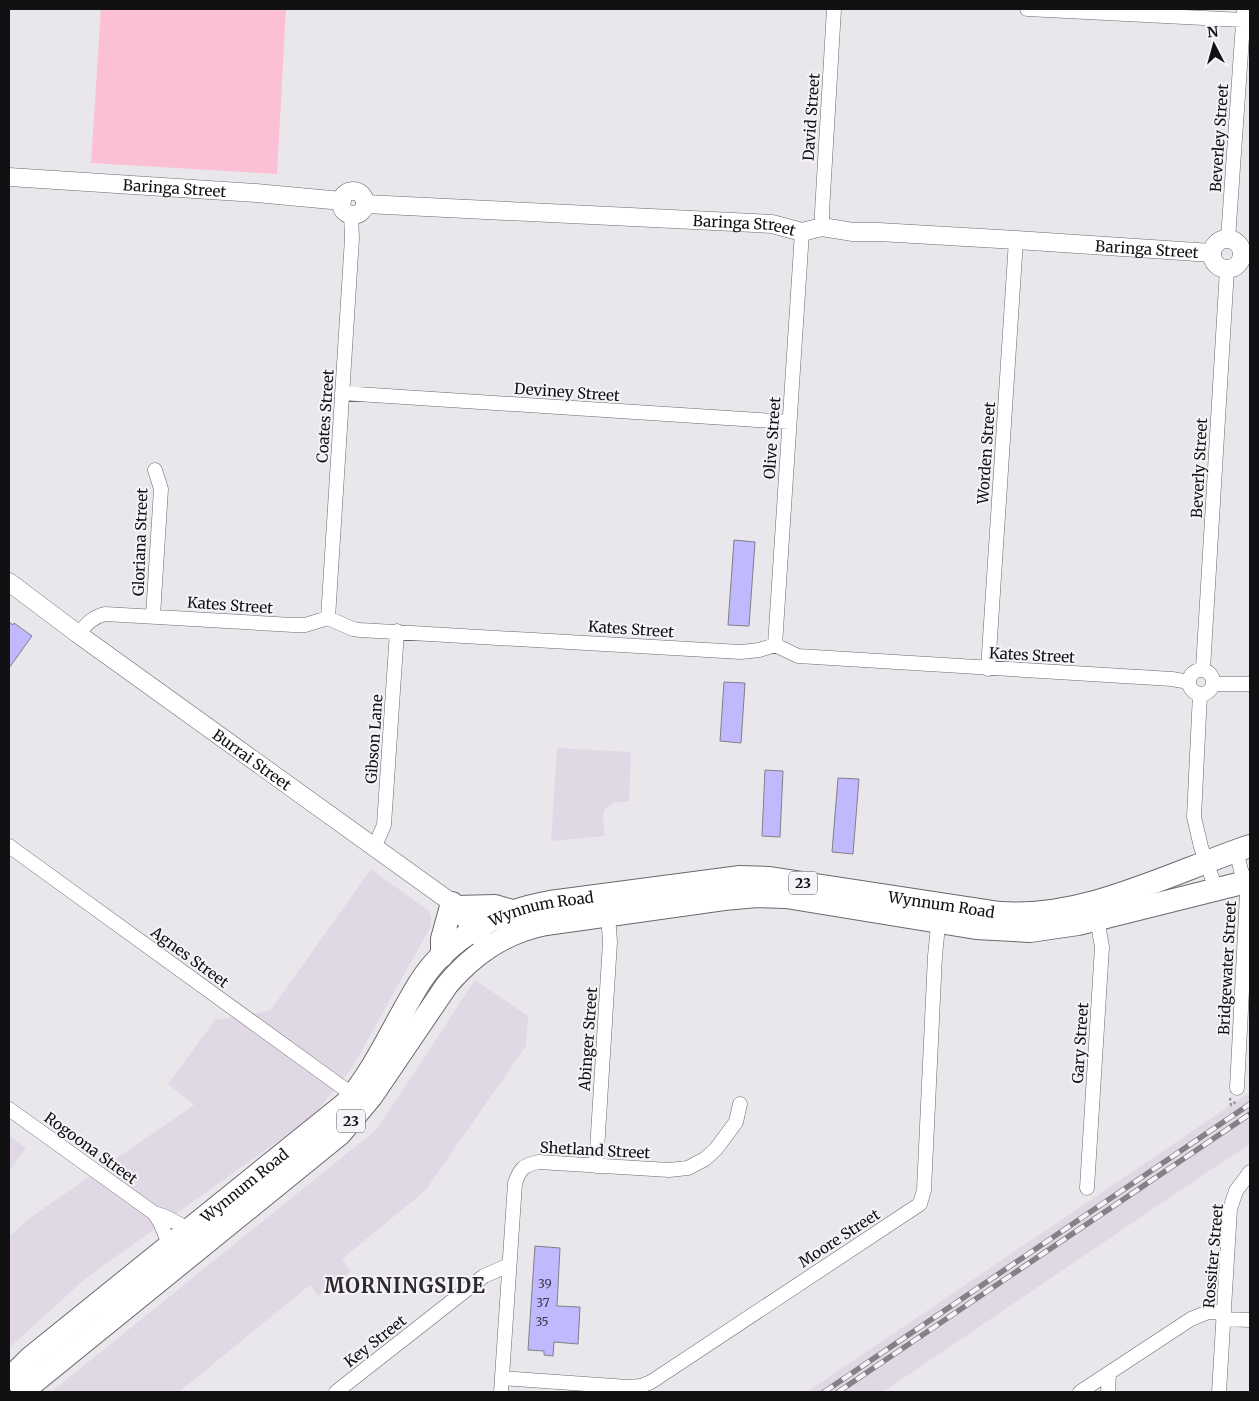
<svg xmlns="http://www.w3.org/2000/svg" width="1259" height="1401" font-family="Merriweather,serif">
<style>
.built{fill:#e0d9e5}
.green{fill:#fcc0d5}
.building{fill:#c0b9fd;stroke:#808085}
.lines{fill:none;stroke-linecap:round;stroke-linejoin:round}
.minor-casing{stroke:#6b686d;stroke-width:15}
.tertiary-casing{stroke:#6b686d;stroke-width:19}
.primary-casing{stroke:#6b686d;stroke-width:24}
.path{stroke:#959397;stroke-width:2.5;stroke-dasharray:2.5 2.5;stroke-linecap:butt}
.minor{stroke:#fff;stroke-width:14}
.tertiary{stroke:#fff;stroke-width:18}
.primary{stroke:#fff;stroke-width:22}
.rail-casing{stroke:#838185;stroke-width:5.5}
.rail{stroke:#f7f4f9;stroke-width:4;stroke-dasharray:11;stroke-linecap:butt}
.labels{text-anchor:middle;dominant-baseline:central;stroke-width:4;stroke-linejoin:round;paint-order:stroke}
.number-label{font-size:12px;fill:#3d3a4d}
.shield{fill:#f7f4f9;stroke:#565457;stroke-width:1}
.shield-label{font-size:14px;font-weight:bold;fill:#111012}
.street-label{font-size:15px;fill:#111012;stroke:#f7f4f9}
.district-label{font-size:20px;font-weight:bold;letter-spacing:1px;fill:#2d2a2e;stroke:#f7f4f9}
</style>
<rect width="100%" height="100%" fill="#eae7ec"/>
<path class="built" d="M557 748 631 752 629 801 614 803 604 810 603 820 605 836 551 841Z
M371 869 429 911 431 918 430 928 352 1068 313 1116 85 1279 9 1348V1237L28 1219 194 1105 168 1084 215 1020 270 1011Z
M475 980 528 1016 526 1046 425 1191 342 1259 351 1271 318 1296 310 1285 179 1392H51L377 1129Z
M1250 1092V1144L1206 1173 883 1392H807Z
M9 1135 26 1148 9 1172Z"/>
<path class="green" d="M101 9H286L277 174 91 163Z"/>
<path class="building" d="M734 540 755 542 749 626 728 625Z
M9 622 13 625 14 623 32 636 9 668Z
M724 682 745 683 741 743 720 741Z
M765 770 783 771 780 837 762 836Z
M838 778 859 779 853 854 832 852Z
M535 1246 560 1248 557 1306 580 1307 578 1344 554 1342 553 1356 544 1355V1351L528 1350Z"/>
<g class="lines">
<defs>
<path id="minor" d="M1027 9 1243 20
M822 227V212L834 9
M1228 239 1244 9
M342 393 789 422
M153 616 161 489 155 470
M328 618 352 238 351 215
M78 634C86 625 92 617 105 614L293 625H305L328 618 353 629 360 630 741 652 759 650 775 645 798 656 1172 679 1189 682
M775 645 802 232
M988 669 1016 240
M1203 669 1227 269
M1189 682a12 12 0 1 1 24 0a12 12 0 1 1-24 0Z
M1214 684H1250
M1200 694 1194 817 1201 847 1216 889
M9 846 353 1095
M375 846 384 825 397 631
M1236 851 1247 893 1237 1088
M9 1109 154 1213 166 1217 190 1230
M596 1166 610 942 608 915
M1087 1188 1102 947 1096 913
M154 1213 160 1222 170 1246
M1223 1319 1250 1320
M502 1378 628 1387 641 1386 651 1382 920 1204 924 1190 935 956 939 916
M336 1392 484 1276 509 1265
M501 1392 515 1183C520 1169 523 1165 539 1162L669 1170 688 1168 705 1159 716 1149 736 1122 740 1104
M1080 1392 1191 1319 1208 1312H1224
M1108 1392 1109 1373
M1219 1392 1230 1209 1236 1191 1250 1172"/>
<g id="tertiary">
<path id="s1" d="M9 177 256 193 342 201"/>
<circle cx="353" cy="203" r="12"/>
<path id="s2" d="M365 204 772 224 802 232 822 227 853 232H879L1016 240 1212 253"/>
<circle cx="1227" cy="254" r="15"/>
<path id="s3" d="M9 582 78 634 452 903 482 940"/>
</g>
<g id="primary">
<path d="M457 907 495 906 512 911"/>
<path d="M442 956V939L452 903"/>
<path id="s4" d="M9 1379 30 1358 346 1103C377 1067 395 1022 420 982 449 937 498 911 550 902L740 877 770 878 1000 913C1086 919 1170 873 1250 846"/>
<path d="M22 1392 340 1134 371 1097 447 985C474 953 505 932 546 924L724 899 757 896 786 897 976 928 1030 931 1078 924 1250 881"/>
</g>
</defs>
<use href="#minor" class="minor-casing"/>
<use href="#tertiary" class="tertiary-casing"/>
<use href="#primary" class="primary-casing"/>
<path class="path" d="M1230 1098 1231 1105 1237 1101"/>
<use href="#minor" class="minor"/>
<use href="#tertiary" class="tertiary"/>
<use href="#primary" class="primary"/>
<defs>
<path id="rail" d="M824 1392 1250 1104
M838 1392 1250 1114"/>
</defs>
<use href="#rail" class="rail-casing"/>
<use href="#rail" class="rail"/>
</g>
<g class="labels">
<g class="number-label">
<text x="545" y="1283">39</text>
<text x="543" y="1302">37</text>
<text x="542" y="1321">35</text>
</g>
<g class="shield">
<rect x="789" y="871.5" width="28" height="23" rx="4"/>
<rect x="337" y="1109.5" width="28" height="23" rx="4"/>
</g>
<g class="shield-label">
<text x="803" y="883">23</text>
<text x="351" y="1121">23</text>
</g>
<g class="street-label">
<text transform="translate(811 117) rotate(-86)">David Street</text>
<text transform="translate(1219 138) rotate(-86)">Beverley Street</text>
<text stroke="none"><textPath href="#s1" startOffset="166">Baringa Street</textPath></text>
<text stroke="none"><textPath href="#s2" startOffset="380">Baringa Street</textPath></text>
<text stroke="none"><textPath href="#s2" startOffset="785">Baringa Street</textPath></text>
<text transform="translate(567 392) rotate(4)">Deviney Street</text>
<text transform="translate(325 416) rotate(-86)">Coates Street</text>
<text transform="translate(772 438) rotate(-86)">Olive Street</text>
<text transform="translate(986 453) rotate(-86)">Worden Street</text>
<text transform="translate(1199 468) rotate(-87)">Beverly Street</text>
<text transform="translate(140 542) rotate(-88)">Gloriana Street</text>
<text transform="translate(230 605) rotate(4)">Kates Street</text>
<text transform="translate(631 629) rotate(4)">Kates Street</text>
<text transform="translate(1032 655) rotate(3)">Kates Street</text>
<text transform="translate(374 739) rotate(-86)">Gibson Lane</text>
<text stroke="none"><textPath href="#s3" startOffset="301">Burrai Street</textPath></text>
<text stroke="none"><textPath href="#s4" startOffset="1130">Wynnum Road</textPath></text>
<text stroke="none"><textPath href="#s4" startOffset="725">Wynnum Road</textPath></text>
<text transform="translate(190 957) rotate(36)">Agnes Street</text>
<text transform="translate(1227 968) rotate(-87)">Bridgewater Street</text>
<text transform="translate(588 1039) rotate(-86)">Abinger Street</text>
<text transform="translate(1080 1043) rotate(-86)">Gary Street</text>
<text transform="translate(91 1148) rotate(36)">Rogoona Street</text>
<text transform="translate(595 1150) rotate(3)">Shetland Street</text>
<text stroke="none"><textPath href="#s4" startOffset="305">Wynnum Road</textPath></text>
<text transform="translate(839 1238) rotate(-33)">Moore Street</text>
<text transform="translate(1213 1256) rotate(-85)">Rossiter Street</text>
<text transform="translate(375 1341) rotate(-38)">Key Street</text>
</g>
<g class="district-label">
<text x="405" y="1285">MORNINGSIDE</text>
</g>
</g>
<rect width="1259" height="1401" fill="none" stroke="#111012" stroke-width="20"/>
<g transform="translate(1214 45) rotate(354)" stroke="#f7f4f9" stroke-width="4" paint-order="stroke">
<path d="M0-4L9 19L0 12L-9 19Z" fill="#111012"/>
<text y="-8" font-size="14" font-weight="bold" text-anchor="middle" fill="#111012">N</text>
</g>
</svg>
